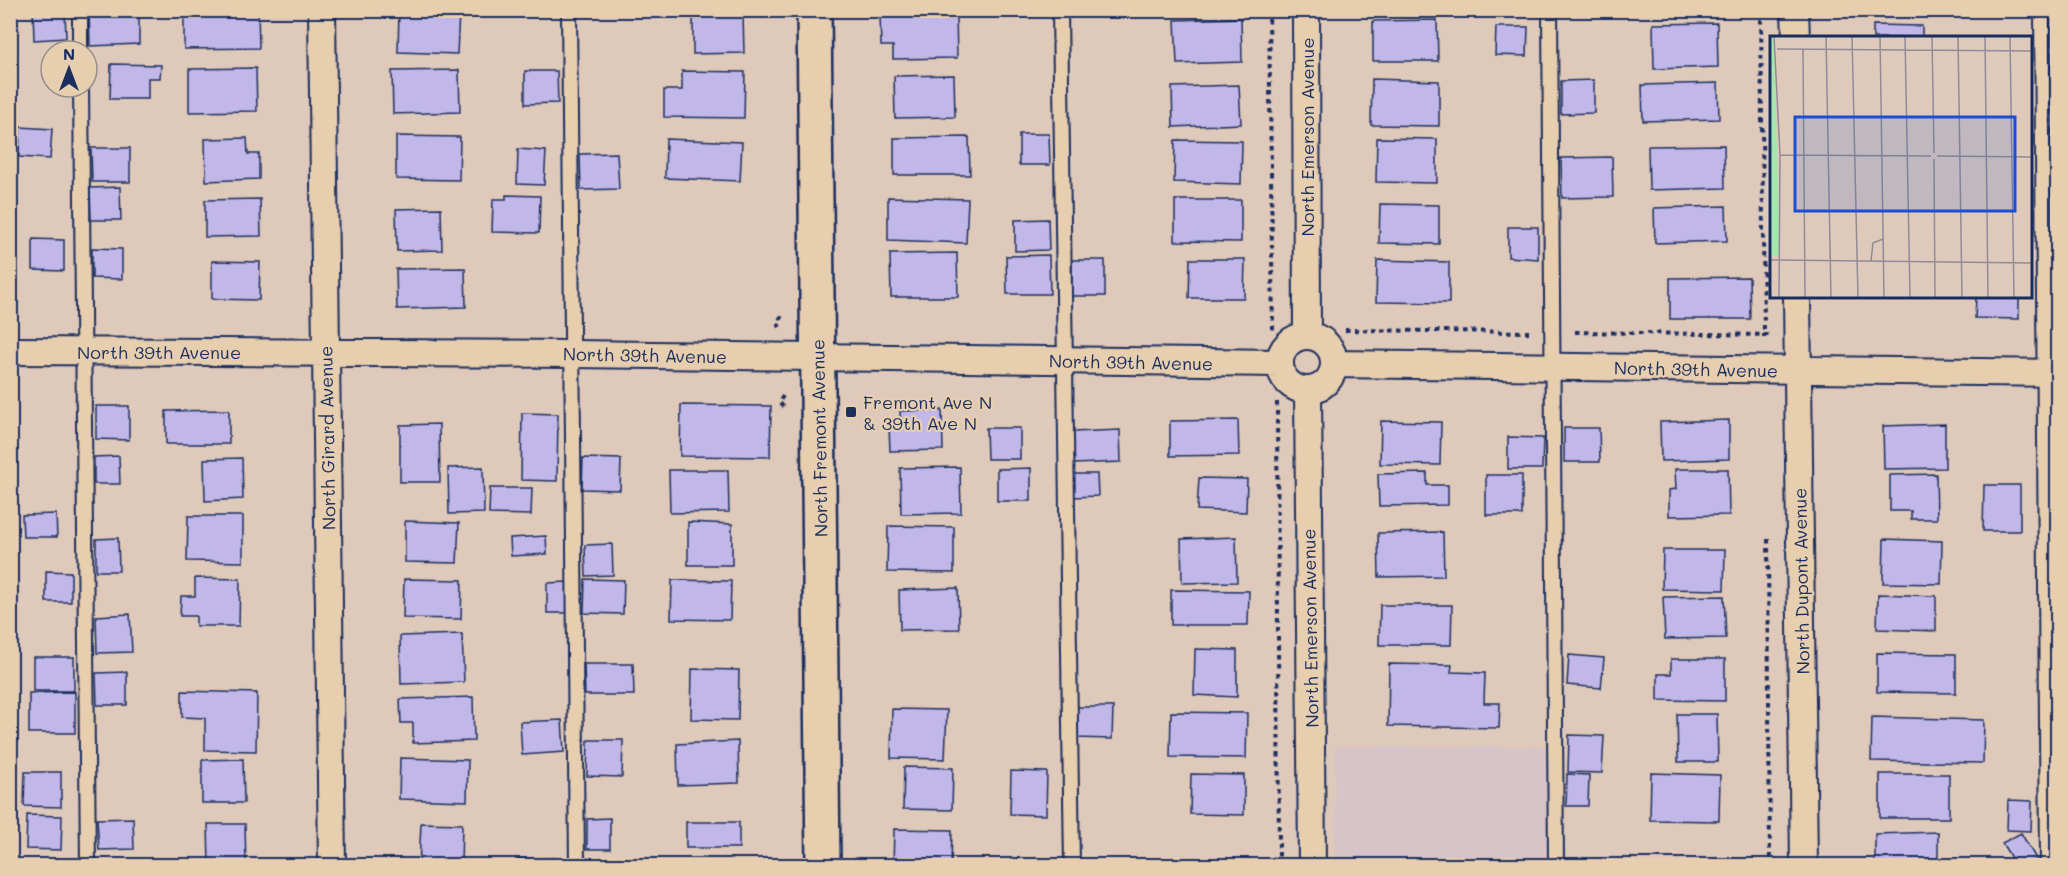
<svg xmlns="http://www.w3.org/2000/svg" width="2068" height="876" font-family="Mali,sans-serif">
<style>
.built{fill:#d6c4c8}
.building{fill:#c1b7e8;stroke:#1b2f5e;stroke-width:1.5}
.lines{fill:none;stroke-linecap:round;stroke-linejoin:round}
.service-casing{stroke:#1b2f5e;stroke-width:18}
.minor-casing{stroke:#1b2f5e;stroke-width:30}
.tertiary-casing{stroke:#1b2f5e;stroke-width:38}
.path{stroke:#1b2f5e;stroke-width:4;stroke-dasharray:4.5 4.5;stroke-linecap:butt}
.service{stroke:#e7ceaf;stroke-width:14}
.minor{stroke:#e7ceaf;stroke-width:26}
.tertiary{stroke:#e7ceaf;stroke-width:33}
.poi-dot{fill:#1b2f5e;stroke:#e7ceaf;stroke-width:2}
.labels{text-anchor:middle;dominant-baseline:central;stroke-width:4.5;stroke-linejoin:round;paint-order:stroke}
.street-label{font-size:18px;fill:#1b2f5e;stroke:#e7ceaf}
.poi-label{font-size:18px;fill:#1b2f5e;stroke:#e7ceaf;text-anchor:start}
.inset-road{fill:none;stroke:#918b95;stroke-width:1.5}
.view{fill:#1d4ed8;fill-opacity:0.15;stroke:#1d4ed8;stroke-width:3}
.inset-edge{fill:none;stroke:#1b2f5e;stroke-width:3}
</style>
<rect width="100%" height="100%" fill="#dfc9ba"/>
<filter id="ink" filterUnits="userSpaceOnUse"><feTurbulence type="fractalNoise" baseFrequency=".0167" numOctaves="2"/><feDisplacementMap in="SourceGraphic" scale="12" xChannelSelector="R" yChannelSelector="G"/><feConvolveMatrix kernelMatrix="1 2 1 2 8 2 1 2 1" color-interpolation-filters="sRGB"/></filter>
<g filter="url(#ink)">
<path class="built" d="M1335 747H1562L1563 865 1335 866Z"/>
<path class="building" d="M33 10H65L66 38 34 40Z
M89 10H139V44L90 46Z
M184 10H258L259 48 184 49Z
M399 10 459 12 457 54 398 52Z
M743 14 744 53 693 54V15Z
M956 14 957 58 893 59V46H881L880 15Z
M1241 18 1242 62 1177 64 1175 20Z
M1437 20 1438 61H1373V21Z
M1717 23 1718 67 1654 69 1653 24Z
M1873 25 1922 26V38H1873Z
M1496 27H1528L1527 56 1495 55Z
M2051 28H2058V65H2051Z
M111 64 161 65 160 78H148V99H110Z
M256 68 257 111 189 112V69Z
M459 70 460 112 393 114 392 71Z
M525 71H557L558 103 525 104Z
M682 71 745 72 744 118 664 117V90H682Z
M954 75 955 117 895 118 894 76Z
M1372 79 1439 81V126L1371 125Z
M1594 80V113L1561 114V81Z
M1718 83 1719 119 1643 121 1642 85Z
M1239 85 1241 124 1173 127 1172 87Z
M2052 110H2058V143L2052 144Z
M20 127 52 129 50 159 19 157Z
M1019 134H1049L1050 165H1019Z
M396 136 460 137 459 180 396 179Z
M969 137 970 175H894V138Z
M247 138 248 154H259V179L206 181 205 139Z
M1377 138 1437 139V183L1376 182Z
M666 139 742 142 740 181 665 178Z
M1175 140 1242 141 1241 184 1174 182Z
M1724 145 1725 188 1649 190 1648 146Z
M91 148H130V182H92Z
M518 149 546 151 544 185 517 184Z
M617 153 619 189 581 190 580 154Z
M1612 157 1613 197 1562 198 1561 158Z
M120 187 121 220H91L90 188Z
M506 195 540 196 539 233 492 232 493 199H506Z
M888 197 968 199 966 243 888 240Z
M260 199 261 236 205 237V200Z
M1175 200H1241V242L1175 241Z
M1380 204 1439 205V244L1379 243Z
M1726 206 1727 241 1655 243 1654 208Z
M441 208 442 250 397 251 396 209Z
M2051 208H2058V241H2051Z
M1048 219 1049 250 1015 251V220Z
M1508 227H1538V259L1508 257Z
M33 239 64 240V271L33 270Z
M92 248 122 249V279L92 278Z
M957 253 958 297H891L890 254Z
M1049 255 1050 294H1007L1006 256Z
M1190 259H1245L1244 298H1189Z
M1072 260H1105V296H1072Z
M1377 260 1449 262V303L1376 302Z
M212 261 260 262 259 300 212 299Z
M465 268 466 307 397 309 396 269Z
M1749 277 1750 319H1670V278Z
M1976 297H2019V319L1975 318Z
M681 405 771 406 770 457 680 456Z
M96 406H129V440L96 439Z
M229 410V444H166V411Z
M942 410 943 450 890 451 889 427H901L900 411Z
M522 413 558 414 557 481 521 480Z
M1238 420 1239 455 1170 456V421Z
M1729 420V459L1661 461 1660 422Z
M1381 421 1441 422 1440 465 1380 464Z
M439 424 440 482H400V425Z
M1945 424V468L1884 469 1883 426Z
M986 428H1020V459H987Z
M1564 428H1599L1600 462H1564Z
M1120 430 1121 462 1074 464 1073 432Z
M1508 437 1543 438 1542 469H1508Z
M10 444H15V484H10Z
M119 456 120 484H94V457Z
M242 458 243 499 205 501 204 459Z
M583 458 621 459 620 490 582 489Z
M483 467 484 513 449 514 448 468Z
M960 467 961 513 901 514 900 468Z
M1031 468V501H997V469Z
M1675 469H1728L1729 515 1669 516V490L1676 489Z
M669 470H728L729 512 670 513Z
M1427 473V485H1448V505L1379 506 1378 474Z
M1072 474H1097L1098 496 1073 497Z
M1936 474 1937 519H1911V511H1890V475Z
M1486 475H1522V515H1486Z
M1199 478 1247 479 1246 512 1197 510Z
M1984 485H2020V531H1983Z
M490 488H532L531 515 489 514Z
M56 514 57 537H23L22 515Z
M188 516H243V562L187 561Z
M405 521 459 523 457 563 405 562Z
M688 522 732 524V565H688Z
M888 526 954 527V573L887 572Z
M1443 532 1444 576 1379 577 1378 533Z
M546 536 547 554 511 556 510 538Z
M1236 537 1237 582 1182 583 1181 539Z
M118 538 119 571H96V539Z
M1884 539 1942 541 1941 584 1883 583Z
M612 544 613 575 586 576 585 545Z
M1663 550H1725L1724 590 1662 589Z
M46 571 71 572V602H46Z
M195 578 240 579 239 626H196V616H180L181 596H195Z
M404 579 462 580 461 619 403 618Z
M585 579 624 580 623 614 584 613Z
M672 580 731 581 730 620 671 619Z
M567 582 568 613H547V583Z
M958 588 959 629 900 630 899 590Z
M1171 590 1249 591 1248 625H1171Z
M1878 594 1936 596V631L1877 629Z
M1724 596 1726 638 1665 639 1663 597Z
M1380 605H1452L1451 645H1379Z
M130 614 132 652 97 653 96 616Z
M462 634 464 682 401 684 400 636Z
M1195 649 1237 650V697L1194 695Z
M1877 653 1956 654V693L1877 692Z
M1569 655 1604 658 1601 688 1567 685Z
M33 657H74V691H33Z
M1671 659H1725V701L1658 700V674H1671Z
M584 664H633L634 695H585Z
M1389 664 1452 665 1451 672 1485 673 1484 703H1500L1499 728 1388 726Z
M692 669 739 670 738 720 691 719Z
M127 672V705H97L96 673Z
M182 691 257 693 256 751 205 750V718L182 717Z
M75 692V733H29V693Z
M473 697 474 741 413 743V723H401L400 699Z
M1075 707H1113L1112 739 1074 738Z
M892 709 947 710 945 759 891 758Z
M1171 712 1247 713 1246 758 1170 757Z
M1677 714H1717L1718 762H1678Z
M1872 717 1984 720 1983 763 1871 761Z
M562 720 564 752 522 755 520 722Z
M1569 735 1604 736 1602 773 1568 772Z
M588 740H623L622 777 587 776Z
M738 741 739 783 678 785 677 744Z
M400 758 468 760 467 801 399 799Z
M243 759 244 803H202V760Z
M904 767 953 768 952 810 903 809Z
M1011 771 1047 772 1046 815 1010 814Z
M25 772H61V807L24 806Z
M1651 773 1720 775 1719 821 1650 820Z
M1191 774 1244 775V815L1190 814Z
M1567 774 1589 775 1588 806H1566Z
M1880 774H1949V818H1880Z
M2008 800 2032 801 2031 831 2007 830Z
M27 815 62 816 61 850 26 849Z
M133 818 134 849 99 850 97 819Z
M610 818V849H587V819Z
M686 822H739V848H686Z
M421 823 462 824 461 866H419Z
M208 824H245L246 866H209Z
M894 829 952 830 951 866H893Z
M1938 832V866H1875V834Z
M2021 833 2038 862 2031 866H2016L2002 843Z
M557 858V866H517L516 859Z"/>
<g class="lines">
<defs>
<path id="service" d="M80 10V51
M569 10 577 866
M1060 10 1072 866
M1550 10 1556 866
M2042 10 2048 866
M81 87 88 866"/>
<path id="minor" d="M322 10 332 866
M1306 10 1307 336
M1795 10 1796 38
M1797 297 1804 866
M1280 363a27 27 0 1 1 54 0a27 27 0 1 1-54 0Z
M10 351 572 354 1279 363
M1334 364 2058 373
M1308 390 1312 866"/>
<path id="tertiary" d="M814 10 823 866"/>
</defs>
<use href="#service" class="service-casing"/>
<use href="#minor" class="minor-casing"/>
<use href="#tertiary" class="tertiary-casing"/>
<path class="path" d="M1269 10 1273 332
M1761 10 1764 337
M780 327 777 323 783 314
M1345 330 1529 332
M1575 332 1769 335
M783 396 779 402 785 409
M1277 402 1279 866
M1768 539 1770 866"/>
<use href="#service" class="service"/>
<use href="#minor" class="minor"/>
<use href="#tertiary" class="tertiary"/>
</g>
</g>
<rect class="poi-dot" x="845" y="406" width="12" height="12" rx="3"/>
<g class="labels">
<g class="street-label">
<text transform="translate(1307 137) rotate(-90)">North Emerson Avenue</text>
<text x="159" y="352">North 39th Avenue</text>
<text transform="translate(645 355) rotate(1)">North 39th Avenue</text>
<text transform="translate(1131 362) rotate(1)">North 39th Avenue</text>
<text transform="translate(1696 369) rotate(1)">North 39th Avenue</text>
<text transform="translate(327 438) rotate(-91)">North Girard Avenue</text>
<text transform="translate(819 438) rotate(-91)">North Fremont Avenue</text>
<text transform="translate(1801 581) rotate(-91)">North Dupont Avenue</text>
<text transform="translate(1310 628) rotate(-91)">North Emerson Avenue</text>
</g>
<g class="poi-label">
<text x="863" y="402">Fremont Ave N<tspan x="863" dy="21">&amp; 39th Ave N</tspan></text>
</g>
</g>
<g transform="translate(1770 36)">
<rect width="262" height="262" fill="#dfc9ba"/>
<path d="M0 0H4L10 220H0Z" fill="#a6e6ae"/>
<path class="inset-road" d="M4 0 10 119 9 262M56 0 61 262M82 0 88 262M110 0 114 262M135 0 140 262M162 0 164 117M188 0 192 262M215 0 218 262M240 0 244 262M7 13 263 15M33 13 35 262M10 119 161 120M167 120 263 121M164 123 165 262M0 224 263 227M101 225 103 207 113 203"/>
<path class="view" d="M25 81H245V175H25Z"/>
<rect width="262" height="262" class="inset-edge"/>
</g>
<rect width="2068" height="876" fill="none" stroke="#e7ceaf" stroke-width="36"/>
<rect x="18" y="18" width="2032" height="840" fill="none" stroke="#1b2f5e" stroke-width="2" filter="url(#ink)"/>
<g transform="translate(69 69)"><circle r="28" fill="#e7ceaf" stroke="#958e8f" stroke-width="1.5"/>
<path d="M0-4.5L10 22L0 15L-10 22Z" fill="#1b2f5e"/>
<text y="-9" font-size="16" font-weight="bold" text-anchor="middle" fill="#1b2f5e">N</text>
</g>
</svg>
